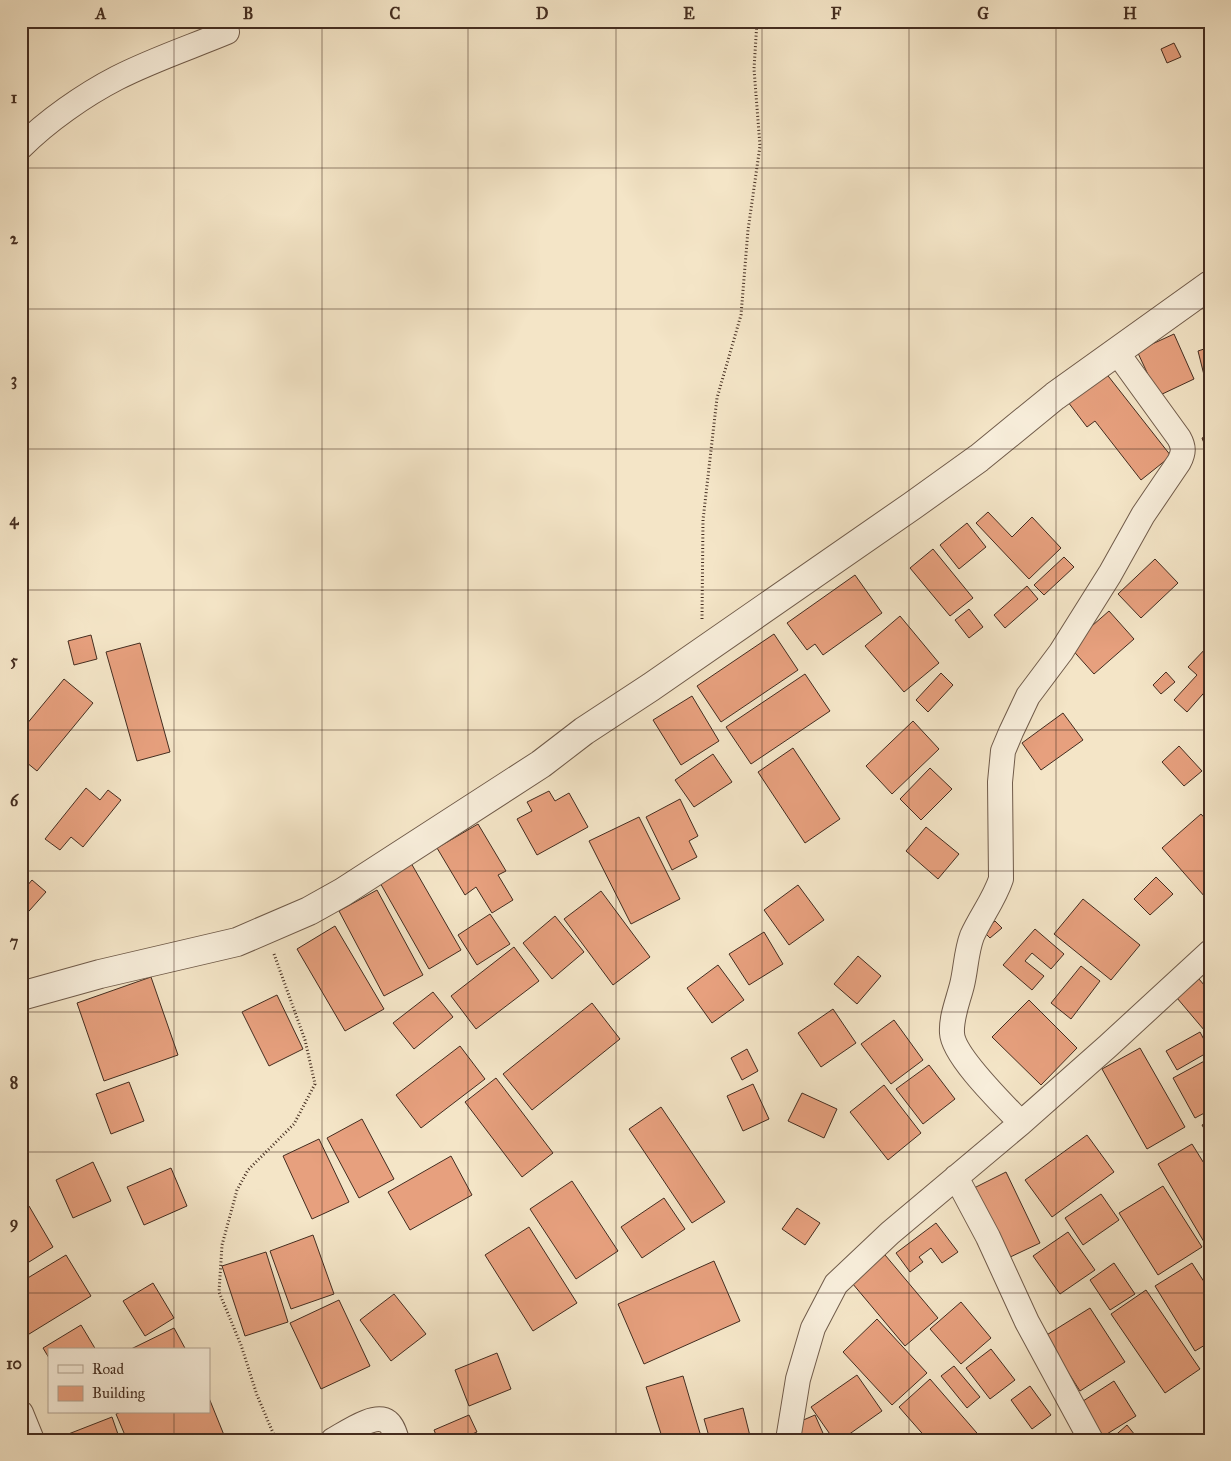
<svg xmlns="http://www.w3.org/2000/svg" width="1231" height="1461" font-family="'IM FELL Great Primer',serif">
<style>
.building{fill:#e7a07e;stroke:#442d20}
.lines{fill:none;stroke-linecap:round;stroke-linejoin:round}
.minor-casing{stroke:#705b4a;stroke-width:26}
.tertiary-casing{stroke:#705b4a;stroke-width:30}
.path{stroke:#442d20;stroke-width:3;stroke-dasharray:1 2.5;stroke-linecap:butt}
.minor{stroke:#f8eedb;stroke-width:24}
.tertiary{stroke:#f8eedb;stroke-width:28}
.grid{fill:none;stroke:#442d20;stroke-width:1;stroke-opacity:0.55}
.neatline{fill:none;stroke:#442d20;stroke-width:2}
.grid-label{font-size:16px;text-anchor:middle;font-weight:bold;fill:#442d20}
</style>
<rect width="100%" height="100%" fill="#f4e5c7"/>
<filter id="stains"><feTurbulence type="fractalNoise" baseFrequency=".004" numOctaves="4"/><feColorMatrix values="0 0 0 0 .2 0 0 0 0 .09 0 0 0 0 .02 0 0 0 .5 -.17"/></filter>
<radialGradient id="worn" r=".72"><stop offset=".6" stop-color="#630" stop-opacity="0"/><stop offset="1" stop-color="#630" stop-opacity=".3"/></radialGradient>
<path class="building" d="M1174 43 1181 57 1167 63 1161 49Z
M1174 334 1194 379 1158 396 1137 351Z
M1210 347V382L1206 383 1198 351Z
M1105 372 1171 456 1141 480 1095 421 1087 427 1068 402Z
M1210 435V458L1202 438Z
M988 512 1012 537 1032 517 1061 548 1029 579 976 523Z
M967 523 986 547 959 569 940 545Z
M933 549 973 598 950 616 910 568Z
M1064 557 1074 567 1044 595 1034 585Z
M1155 559 1178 583 1141 618 1118 594Z
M855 575 882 613 823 655 815 644 807 650 787 623Z
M1027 586 1038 599 1005 628 994 615Z
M969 609 983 627 969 638 955 620Z
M1109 611 1134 639 1094 674 1069 646Z
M900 616 939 663 904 692 865 646Z
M774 634 798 670 721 722 697 686Z
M91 635 97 659 74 665 68 641Z
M140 643 170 752 137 761 106 652Z
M1209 645 1210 686 1187 712 1174 700 1197 675 1188 667Z
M1166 672 1175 682 1161 694 1153 685Z
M941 673 953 685 928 712 916 700Z
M805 674 830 711 751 764 726 727Z
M64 679 93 703 37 771 21 758V731Z
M692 696 719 741 681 765 653 720Z
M1063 713 1083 740 1041 770 1022 743Z
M913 721 939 749 892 794 866 766Z
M1179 746 1202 771 1184 786 1162 762Z
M793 748 840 819 805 843 758 772Z
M713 754 732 782 694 807 675 780Z
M930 768 952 789 921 820 900 799Z
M86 788 100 800 108 790 121 800 83 847 71 837 60 850 45 839Z
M549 791 555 801 569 793 588 827 537 855 517 819 532 811 527 802Z
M680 799 698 836 689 841 697 857 672 870 646 817Z
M1201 814 1210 824V893L1205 897 1162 848Z
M639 817 680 899 631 924 589 841Z
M478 824 506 871 498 875 513 900 492 913 476 887 465 895 437 848Z
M926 827 959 854 938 879 906 851Z
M411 863 461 950 429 969 379 881Z
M1156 877 1173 894 1150 915 1134 899Z
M32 880 46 892 21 920V893Z
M798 885 824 920 789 945 764 910Z
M377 890 423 975 384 996 339 911Z
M601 891 650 957 613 985 564 919Z
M1083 899 1140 945 1111 980 1054 934Z
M490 914 510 944 477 965 458 935Z
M555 916 584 952 552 979 523 943Z
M995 921 1002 928 990 938 984 932Z
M335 926 384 1009 345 1031 297 949Z
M1035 929 1064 954 1051 969 1032 953 1025 961 1044 976 1032 990 1003 965Z
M764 932 783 964 749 985 729 954Z
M514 947 539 981 476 1029 451 996Z
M858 956 881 976 857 1004 834 984Z
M718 965 744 1000 712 1023 687 988Z
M1081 966 1100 981 1071 1019 1051 1003Z
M151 977 178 1055 104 1081 77 1003Z
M1199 979 1210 992V1037L1177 998Z
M433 992 453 1017 414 1049 393 1023Z
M277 995 303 1049 269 1066 242 1012Z
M1029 1000 1077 1048 1041 1085 992 1037Z
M592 1003 620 1039 532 1110 503 1074Z
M833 1009 856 1043 821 1067 798 1033Z
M894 1020 923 1060 891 1084 861 1044Z
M1200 1032 1210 1051 1177 1070 1166 1051Z
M460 1046 485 1079 421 1128 396 1095Z
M1140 1048 1185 1127 1147 1149 1102 1069Z
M747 1049 758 1071 742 1080 731 1058Z
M1210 1058V1110L1195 1118 1173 1078Z
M929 1065 955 1099 923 1124 896 1089Z
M496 1078 553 1153 522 1177 465 1102Z
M129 1082 144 1121 111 1134 96 1094Z
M753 1084 769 1119 743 1131 727 1096Z
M884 1085 921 1133 888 1160 850 1112Z
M802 1093 837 1109 824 1138 788 1121Z
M661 1107 725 1202 692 1223 629 1129Z
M362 1119 394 1179 359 1198 327 1138Z
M1210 1121V1139L1202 1125Z
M1087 1135 1114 1172 1052 1217 1025 1180Z
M319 1139 349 1202 312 1219 283 1156Z
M1192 1144 1210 1173V1246L1207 1247 1158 1164Z
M451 1156 472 1195 410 1230 388 1192Z
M93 1162 111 1201 73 1218 56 1180Z
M171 1168 187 1206 144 1225 127 1187Z
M1006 1172 1040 1243 1006 1259 972 1189Z
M572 1181 618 1251 576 1279 530 1209Z
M1163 1186 1202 1247 1158 1275 1119 1213Z
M1101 1194 1119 1220 1083 1245 1065 1218Z
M664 1198 685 1229 642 1258 621 1227Z
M29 1206 53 1247 21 1267V1210Z
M797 1208 820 1223 805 1245 782 1229Z
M936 1223 958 1252 942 1263 931 1248 919 1257 923 1262 910 1272 896 1253Z
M529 1227 577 1303 533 1331 485 1255Z
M1068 1232 1095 1270 1060 1294 1033 1256Z
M313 1235 334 1294 291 1309 270 1251Z
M880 1249 938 1318 905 1346 847 1277Z
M266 1252 288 1322 245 1336 222 1266Z
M66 1255 91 1296 21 1339V1282Z
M714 1261 740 1321 644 1364 618 1304Z
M1114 1263 1135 1294 1110 1310 1090 1280Z
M1192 1263 1210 1291V1342L1195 1351 1155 1286Z
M153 1283 174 1318 145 1336 123 1301Z
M1146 1290 1200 1369 1165 1393 1111 1314Z
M394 1294 426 1334 391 1361 360 1320Z
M339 1300 370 1366 321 1389 290 1323Z
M961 1302 991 1338 961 1364 930 1329Z
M1090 1308 1125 1362 1080 1391 1045 1336Z
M877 1319 927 1373 892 1405 843 1352Z
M81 1325 96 1350H49V1358L43 1348Z
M174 1328 186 1350H129Z
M991 1349 1015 1380 990 1399 966 1368Z
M497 1353 511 1389 469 1406 455 1370Z
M954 1366 980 1397 967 1408 941 1376Z
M857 1375 882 1411 841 1440H834L811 1407Z
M683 1376 702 1440H663L646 1387Z
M930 1379 983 1440H928L899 1407Z
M1114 1381 1136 1416 1102 1437 1080 1403Z
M1030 1386 1051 1415 1032 1429 1011 1400Z
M209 1398 226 1440H127L116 1414 121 1412H209Z
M743 1408 751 1440H710L704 1419Z
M469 1415 477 1432 458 1440H438L434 1430Z
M815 1415 826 1440H802L794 1424Z
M112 1417 120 1440H53Z
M1127 1425 1139 1440H1110Z
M633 1434 635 1440H613Z"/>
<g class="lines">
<defs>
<path id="minor" d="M21 147C47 121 84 95 117 78 152 60 191 47 227 32
M1021 1123C1004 1105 953 1056 952 1033 951 1017 958 1001 962 985 966 969 966 952 972 936 981 916 994 900 1001 879L1000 782 1003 751 1011 732 1028 696 1061 652 1110 574 1143 515 1179 462C1184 452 1184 447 1179 438L1116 351
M956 1177 988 1237 1027 1322 1091 1440
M21 1413 32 1440
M333 1440C346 1433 375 1412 388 1422 393 1426 395 1434 397 1440
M788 1440 798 1379 813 1328 836 1284 890 1233 1021 1123 1108 1046 1210 952"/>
<path id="tertiary" d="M21 996 100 974 237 942 309 911 343 892 541 764 584 731 651 687 912 506 979 458 1055 396 1210 285"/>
</defs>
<use href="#minor" class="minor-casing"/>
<use href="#tertiary" class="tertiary-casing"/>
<path class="path" d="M702 619 703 520 717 398 741 315 748 230 760 146 754 69 757 21
M274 954 305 1040 315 1084 294 1124 248 1170 237 1190 222 1245 219 1292 241 1345 257 1395 276 1440"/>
<use href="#minor" class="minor"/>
<use href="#tertiary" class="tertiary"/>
</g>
<path class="grid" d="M174 21V1350M322 21V1440M468 21V1440M616 21V1440M762 21V1440M909 21V1440M1056 21V1440M21 168H1210M21 309H1210M21 449H1210M21 590H1210M21 730H1210M21 871H1210M21 1012H1210M21 1152H1210M21 1293H1210M174 1412V1440"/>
<rect width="1231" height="1461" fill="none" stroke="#f4e5c7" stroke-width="55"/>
<rect x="48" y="1348" width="162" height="65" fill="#f8eedb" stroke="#b0a190"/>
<rect x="58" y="1365" width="25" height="8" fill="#f8eedb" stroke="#b0a190"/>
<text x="92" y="1374" font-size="15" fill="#442d20">Road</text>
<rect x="58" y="1386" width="25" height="15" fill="#e7a07e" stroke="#b0a190"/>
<text x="92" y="1398" font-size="15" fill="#442d20">Building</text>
<rect x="28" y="28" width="1176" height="1406" class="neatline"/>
<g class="grid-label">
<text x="101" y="19">A</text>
<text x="248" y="19">B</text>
<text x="395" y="19">C</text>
<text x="542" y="19">D</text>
<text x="689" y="19">E</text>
<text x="836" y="19">F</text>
<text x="983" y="19">G</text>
<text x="1130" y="19">H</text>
<text x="14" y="103">1</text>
<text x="14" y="244">2</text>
<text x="14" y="385">3</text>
<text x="14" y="525">4</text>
<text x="14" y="666">5</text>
<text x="14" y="806">6</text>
<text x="14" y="947">7</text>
<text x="14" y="1088">8</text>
<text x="14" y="1228">9</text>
<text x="14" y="1369">10</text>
</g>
<rect width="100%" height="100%" filter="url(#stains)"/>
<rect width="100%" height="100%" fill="url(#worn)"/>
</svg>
